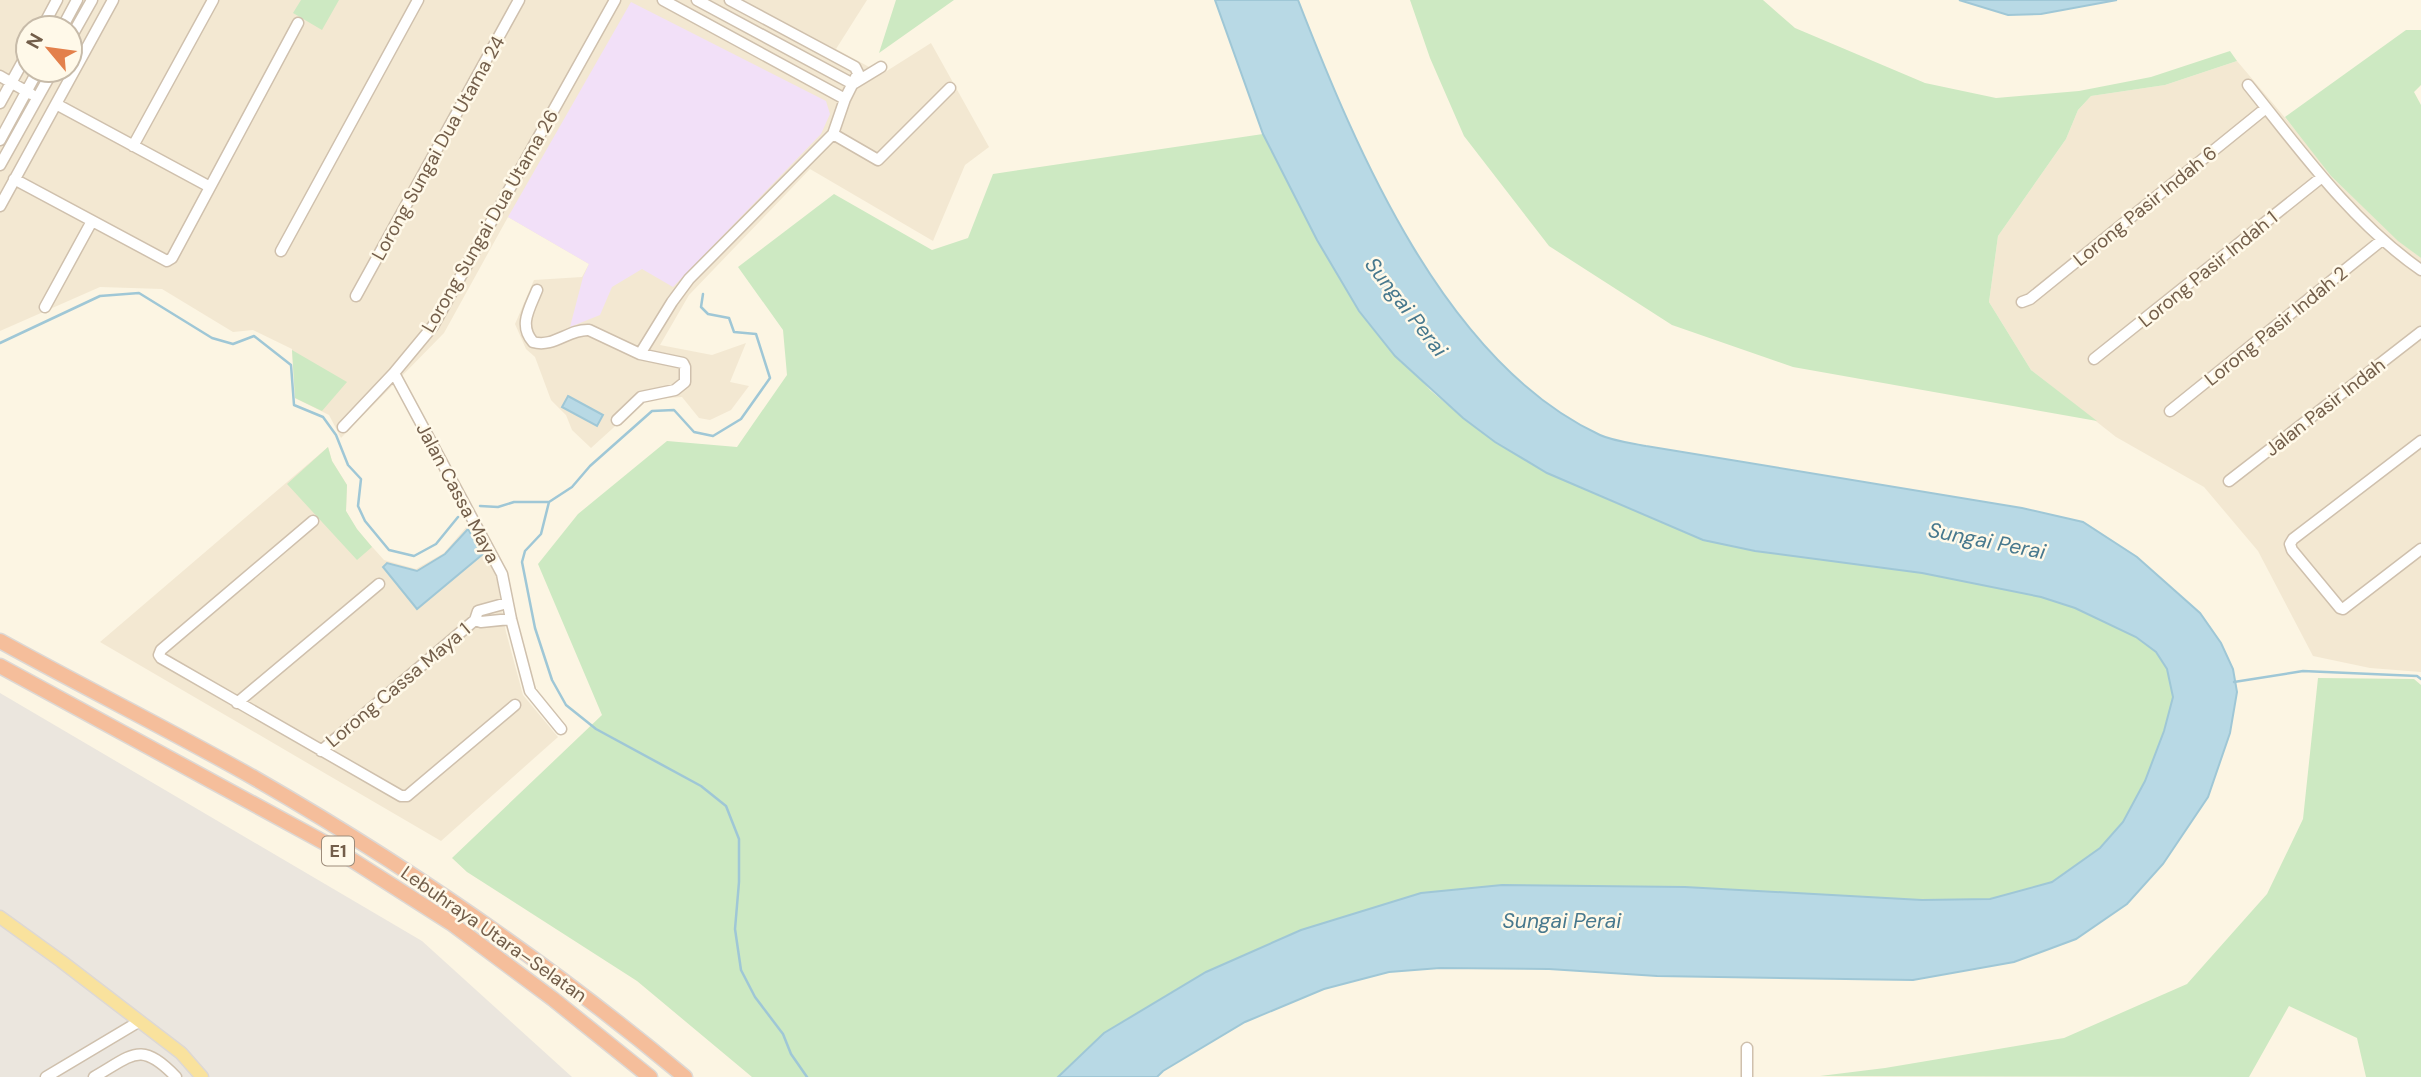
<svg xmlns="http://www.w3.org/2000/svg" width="2421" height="1077" font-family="'DM Sans',sans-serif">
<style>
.residential{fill:#f3e8d2;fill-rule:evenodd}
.industrial{fill:#ebe6de}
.education{fill:#f2e0f8}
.green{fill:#cde9c2}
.water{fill:#b8d9e5;stroke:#9fc7d6;stroke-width:2}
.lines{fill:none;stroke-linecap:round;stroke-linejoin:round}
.stream{stroke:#9fc7d6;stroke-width:2.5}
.minor-casing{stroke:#cfc0ad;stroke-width:13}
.major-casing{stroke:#ddd8d4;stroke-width:15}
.highway-casing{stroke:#ddd8d4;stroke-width:17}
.minor{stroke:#fff;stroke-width:10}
.major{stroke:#f9e29d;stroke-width:12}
.highway{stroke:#f5be9b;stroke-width:14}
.labels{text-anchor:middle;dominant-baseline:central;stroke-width:5;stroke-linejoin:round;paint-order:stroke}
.shield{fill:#fff9e9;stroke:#9d8c7a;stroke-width:2}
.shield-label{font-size:18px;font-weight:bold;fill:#735e4a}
.street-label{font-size:19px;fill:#735e4a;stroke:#fff9e9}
.water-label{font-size:21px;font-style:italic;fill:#47788d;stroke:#fff9e9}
</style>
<rect width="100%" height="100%" fill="#fcf5e3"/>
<path class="residential" d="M0 0H867L836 49 882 74 931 43 989 147 965 165 933 241 810 169 689 295 660 345 712 355 746 343 730 382 749 386 731 410 710 420 699 418 682 397 644 400 591 448 572 430 566 415 551 400 535 357 526 349 515 324 534 280 582 277 589 264 508 217 444 333 341 438 329 415 295 398 292 349 253 330 233 332 162 289 100 287 0 331ZM28 28H70V70H28Z
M2237 61 2309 146 2331 176 2398 240 2421 258V672L2370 668 2313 656 2258 551 2204 487 2116 437 2031 370 1989 302 1998 236 2066 139 2078 110 2091 96 2165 85Z
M328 447 332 461 347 485 346 511 357 530 384 560 416 569 444 553 468 525 496 575 506 632 523 695 558 737 441 841 100 642Z"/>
<path class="industrial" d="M0 693 422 941 572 1077H0Z"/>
<path class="education" d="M631 2 826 101 830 114 821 134 673 287 642 269 612 287 600 315 570 327 583 277 589 264 508 217Z"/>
<path class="green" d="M301 0H339L322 30 293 13Z
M896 0H954L879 53Z
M1410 0H1763L1795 28 1925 83 1996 98 2079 91 2151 77 2230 51 2237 61 2165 85 2091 96 2078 110 2066 139 1998 236 1989 302 2031 370 2097 421 1793 367 1672 325 1549 246 1464 136 1430 58Z
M2406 30H2421V85L2414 92 2421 105V258L2398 241 2331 176 2285 117Z
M1263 134 1317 240 1359 311 1430 390 1463 418 1495 442 1547 473 1703 540 1755 551 1922 573 2041 597 2075 608 2111 624 2136 637 2156 652 2167 669 2173 697 2164 731 2145 781 2123 822 2100 848 2052 882 1990 899 1922 900 1685 887 1502 885 1421 893 1301 930 1206 972 1058 1077H752L637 981 467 872 452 858 602 715 538 564 578 514 667 441 737 447 787 375 783 330 738 267 834 194 932 250 968 238 993 174Z
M292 350 347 382 322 411 295 398Z
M328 447 332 461 347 485 346 511 357 529 372 547 357 560 287 484Z
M2318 678 2414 679 2421 685V1077H2366L2357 1038 2289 1006 2249 1077 1820 1076 1885 1068 2064 1038 2187 984 2267 894 2303 819Z"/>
<path class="water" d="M1215 0H1298C1356 149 1445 363 1600 435 1613 441 1631 443 1646 446L2022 508 2083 522 2137 557 2200 613 2221 643 2233 669 2237 692 2230 733 2208 797 2163 864 2127 904 2076 939 2014 962 1913 980 1657 976 1549 969 1440 968 1389 972 1324 989 1245 1022 1163 1071 1157 1077H1058L1104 1033 1206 972 1301 930 1421 893 1502 885 1685 887 1922 900 1990 899 2052 882 2100 848 2123 822 2145 781 2164 731 2173 697 2167 669 2156 652 2136 637 2075 608 2041 597 1922 573 1755 551 1703 540 1547 473 1495 442 1463 418 1395 356 1359 311 1317 240 1263 134Z
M1959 0H2117L2041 14 2008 15Z
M568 396 603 415 597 426 562 407Z
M468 529 483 554 417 609 383 567 387 563 417 571 445 554Z"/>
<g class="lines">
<path class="stream" d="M703 294 701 307 708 314 729 318 734 332 756 334 770 378 741 419 713 436 694 432 674 410 652 411 590 466 572 487 549 502 541 534 525 551 522 562 535 628 552 680 566 705 596 729 701 786 726 806 739 839V882L735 929 741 970 755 997 783 1034 791 1054 807 1077
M0 343 100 296 139 293 212 338 233 344 254 336 291 365 294 405 323 417 336 435 348 465 361 479 358 506 365 521 389 550 414 556 436 544 458 517
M480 506 498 507 514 502H549
M2234 682 2303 671 2417 676 2421 679"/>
<defs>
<path id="minor" d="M663 0 845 99
M697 0 853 84
M42 28 57 0
M62 28 77 0
M70 39 92 0
M0 76 31 94
M853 84 881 67
M2248 85C2301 151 2352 222 2421 270
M0 103 28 52
M56 104 210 187
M833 134 878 160 950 88
M0 140 38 70
M133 146 213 0
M0 165 53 70
M14 179 167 261 172 258 298 23
M0 206 113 0
M281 251 418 0
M537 290C530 308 518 325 533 342 554 348 568 329 589 330L640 354 683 363 685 367V382L675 390 641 397 617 420
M356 296 519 0
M2022 302 2030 299 2266 108
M45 307 92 221
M640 354 672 302 689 279 833 134 845 99 858 73 855 67 730 0
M2094 359 2322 177
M394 373 502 574 511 619 530 691 561 729
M2170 411 2382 240
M343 427 394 373 433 326 615 0
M2421 441 2293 539 2290 544 2292 550 2340 608 2343 609 2421 549
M2229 481 2421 332
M313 521 161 650 159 655 161 658 401 796H407L515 705
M475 620 481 622 511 619
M237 703 379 584
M321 751 475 620 478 611 507 603
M1747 1048V1077
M46 1077 140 1021
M94 1077C133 1055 140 1040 176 1077"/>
<path id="major" d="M0 917 61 961 181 1053 202 1077"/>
<path id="highway" d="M0 641C85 688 172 731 256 779 407 866 551 965 685 1077
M0 666 327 844 451 923 553 999 650 1077"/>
</defs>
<use href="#minor" class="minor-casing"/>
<use href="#major" class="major-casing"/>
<use href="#highway" class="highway-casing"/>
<use href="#minor" class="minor"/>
<use href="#major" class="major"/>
<use href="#highway" class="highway"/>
</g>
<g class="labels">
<rect class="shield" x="322" y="836.5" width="32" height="29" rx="5"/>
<g class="shield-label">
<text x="338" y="851">E1</text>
</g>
<g class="street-label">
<text transform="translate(438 148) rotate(-61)">Lorong Sungai Dua Utama 24</text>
<text transform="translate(2145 206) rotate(-39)">Lorong Pasir Indah 6</text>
<text transform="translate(490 221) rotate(-60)">Lorong Sungai Dua Utama 26</text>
<text transform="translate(2208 269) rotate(-39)">Lorong Pasir Indah 1</text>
<text transform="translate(2276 326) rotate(-39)">Lorong Pasir Indah 2</text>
<text transform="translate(2325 407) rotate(-38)">Jalan Pasir Indah</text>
<text transform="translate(458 493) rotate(62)">Jalan Cassa Maya</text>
<text transform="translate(398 685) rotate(-40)">Lorong Cassa Maya 1</text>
<text transform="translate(494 934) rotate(35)">Lebuhraya Utara–Selatan</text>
</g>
<g class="water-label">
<text transform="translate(1406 307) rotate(52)">Sungai Perai</text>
<text transform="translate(1987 541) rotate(11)">Sungai Perai</text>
<text x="1562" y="921">Sungai Perai</text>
</g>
</g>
<g transform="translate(49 49) rotate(299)"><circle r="33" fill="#fff9e9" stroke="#c7bba9" stroke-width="2"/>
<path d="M0-5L12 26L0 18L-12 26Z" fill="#e3804b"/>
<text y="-10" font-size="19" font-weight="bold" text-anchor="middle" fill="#735e4a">N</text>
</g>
</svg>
